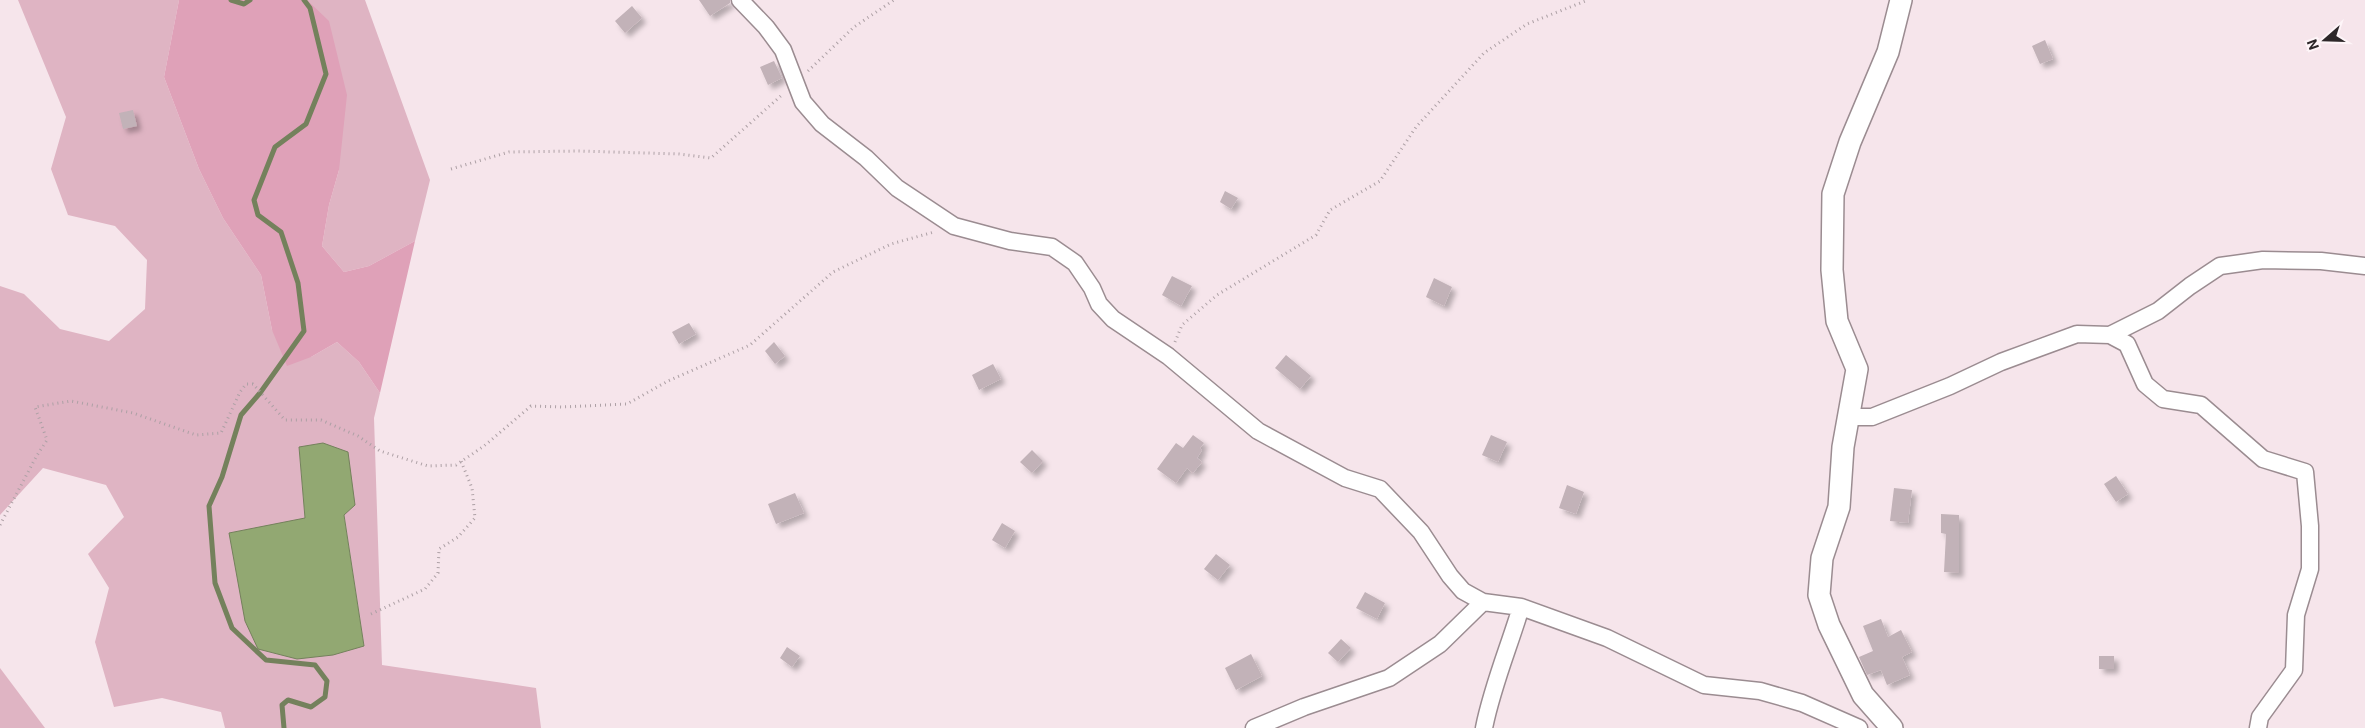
<svg xmlns="http://www.w3.org/2000/svg" width="2365" height="728" font-family="Roboto,sans-serif">
<style>
.green{fill:#dfb4c3;fill-rule:evenodd}
.forest{fill:#dfa1b8}
.water{fill:#92a872;stroke:#74815c}
.lines{fill:none;stroke-linecap:round;stroke-linejoin:round}
.stream{stroke:#74815c;stroke-width:5}
.building{fill:#c2b2b8;filter:url(#shadow)}
.minor-casing{stroke:#9b8c91;stroke-width:19}
.tertiary-casing{stroke:#9b8c91;stroke-width:24}
.path{stroke:#ada0a5;stroke-width:3;stroke-dasharray:1 4;stroke-linecap:butt}
.minor{stroke:#fff;stroke-width:16}
.tertiary{stroke:#fff;stroke-width:21}
</style>
<defs>
<filter id="shadow"><feDropShadow dx="4.5" dy="4.5" stdDeviation="2.5" flood-color="#0004"/></filter>
</defs>
<rect width="100%" height="100%" fill="#f6e5eb"/>
<path class="green" d="M18 0H179L164 77 199 169 223 218 261 275 272 330 311 357 337 342 359 362 380 393 374 418 382 665 536 688 541 728H225L221 712 162 698 114 707 95 642 109 588 88 554 124 517 106 485 43 468 0 515V286L24 294 60 329 109 341 145 309 147 260 115 226 68 215 51 169 66 117ZM299 447 344 514 364 646 305 518Z
M307 0H365L430 180 415 241 369 266 344 272 322 246 329 205 339 170Z
M0 668 45 728H0Z"/>
<path class="forest" d="M179 0H307L329 21 347 95 339 170 329 205 322 246 344 272 369 266 415 241 380 393 359 362 337 342 311 357 287 366 272 330 261 275 223 218 199 169 164 77Z"/>
<path class="water" d="M323 443 348 452 355 505 344 515 364 646 333 655 297 659 258 649 245 621 229 533 305 518 299 447Z"/>
<g class="lines">
<path class="stream" d="M231 0 244 4 250 0
M284 728 282 705 288 700 311 707 325 697 327 681 315 665 266 660 232 628 215 583 209 506 222 477 241 415 260 393 304 331 298 283 281 232 258 215 254 200 275 147 306 124 326 74 310 8 304 0"/>
</g>
<path class="building" d="M699 0H730V3L710 16Z
M632 6 642 18 625 33 615 21Z
M2045 40 2053 59 2040 64 2032 46Z
M774 61 782 78 768 85 760 67Z
M133 110 137 126 123 129 119 113Z
M1225 191 1238 198 1231 209 1220 202Z
M1172 276 1192 286 1181 306 1162 295Z
M1434 278 1452 287 1444 306 1426 297Z
M689 323 696 334 679 344 672 332Z
M774 342 785 356 775 364 765 351Z
M1286 355 1311 376 1300 389 1275 368Z
M993 364 1001 379 979 390 972 375Z
M1193 435 1204 443 1200 448 1202 450 1197 458 1202 462 1193 473 1187 468 1176 483 1157 469 1176 443 1183 448Z
M1491 435 1507 442 1498 462 1482 455Z
M1032 450 1043 461 1032 473 1020 462Z
M2116 476 2128 494 2116 502 2104 484Z
M1567 485 1584 492 1576 514 1559 508Z
M1894 488 1912 490 1908 523 1890 521Z
M795 493 804 513 776 524 768 504Z
M1941 514 1959 515V573L1944 572 1946 534 1941 533Z
M1002 523 1015 531 1005 548 992 540Z
M1216 554 1230 565 1218 580 1204 569Z
M1365 592 1385 603 1377 619 1356 608Z
M1881 619 1888 637 1901 630 1912 652 1902 657 1910 675 1887 685 1881 670 1867 675 1859 657 1873 651 1863 626Z
M1341 639 1351 648 1338 662 1328 653Z
M787 647 800 656 792 667 780 658Z
M1251 654 1262 676 1236 690 1225 668Z
M2099 656H2114V669H2099Z"/>
<g class="lines">
<defs>
<path id="minor" d="M740 0 766 27 783 50 803 102 822 124 866 158 897 188 954 226 1010 241 1052 247 1075 263 1092 288 1099 304 1113 319 1168 356 1258 431 1345 478 1380 489 1421 532 1450 576 1463 591 1483 602 1521 607 1607 638 1704 685 1760 691 1802 703 1859 728
M2110 335 2158 311 2190 286 2220 266 2263 260 2321 261 2365 266
M1850 417H1872L1950 386 2001 362 2077 334 2110 335 2127 344 2145 384 2163 399 2201 405 2263 459 2305 472 2310 526V569L2296 615 2294 670 2260 717 2258 728
M1254 728 1304 707 1389 678 1440 644 1483 602
M1484 728C1492 687 1509 647 1521 607"/>
<path id="tertiary" d="M1892 728 1863 695 1829 625 1819 595 1822 558 1839 507 1843 447 1857 369 1837 321 1832 270 1833 194 1850 142 1888 52 1901 0"/>
</defs>
<use href="#minor" class="minor-casing"/>
<use href="#tertiary" class="tertiary-casing"/>
<path class="path" d="M808 71 854 27 894 0
M451 169 509 152 579 151 679 154 711 158 783 94
M1175 342 1182 325 1217 295 1316 235 1330 210 1380 181 1416 127 1484 53 1527 24 1588 0
M0 525 36 457 47 440 35 407 71 401 133 413 196 435 221 433 240 392 246 384H253L285 420H321L358 436 380 451 428 466 456 465 484 446 531 406 562 407 627 404 668 381 750 345 833 272 891 244 934 232
M371 614 425 589 438 573 439 549 458 537 475 518 472 488 461 461"/>
<use href="#minor" class="minor"/>
<use href="#tertiary" class="tertiary"/>
</g>
<g transform="translate(2325 40) rotate(250)" stroke="#fef5f8" stroke-width="4" paint-order="stroke">
<path d="M0-4L9 19L0 12L-9 19Z" fill="#2d2729"/>
<text y="-8" font-size="14" font-weight="bold" text-anchor="middle" fill="#2d2729">N</text>
</g>
</svg>
